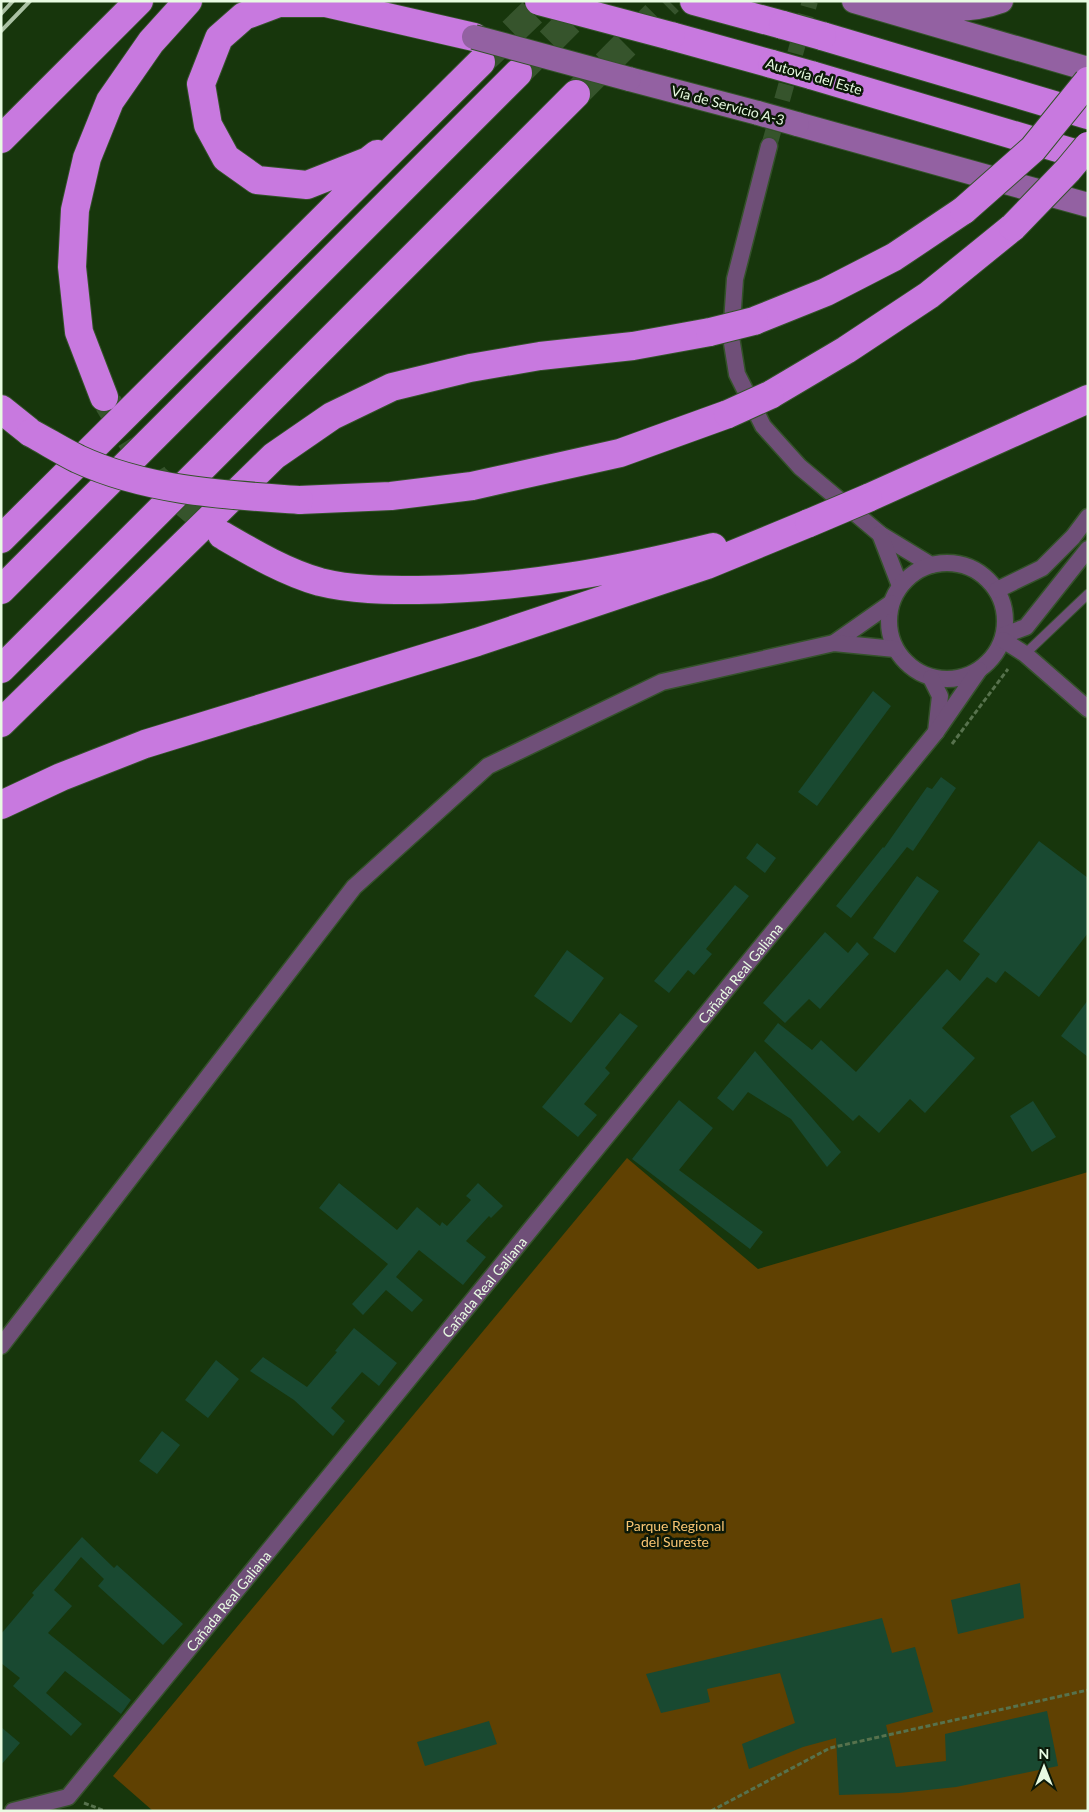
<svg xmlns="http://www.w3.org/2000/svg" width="1089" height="1812" font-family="Lato,sans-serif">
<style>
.green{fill:#604102}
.building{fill:#194931}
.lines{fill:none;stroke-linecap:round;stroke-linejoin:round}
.street-tunnel{stroke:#36542c;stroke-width:16;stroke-dasharray:16 8;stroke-linecap:butt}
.highway-tunnel{stroke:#36542c;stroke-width:28;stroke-dasharray:28 14;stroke-linecap:butt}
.lane-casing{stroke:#34522a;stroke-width:11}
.street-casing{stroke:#34522a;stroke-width:19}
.secondary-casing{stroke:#34522a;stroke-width:26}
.highway-casing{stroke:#34522a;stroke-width:30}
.path{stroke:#57724d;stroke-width:3;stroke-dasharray:5 2.5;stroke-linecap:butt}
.lane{stroke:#6f4f78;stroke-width:9}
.street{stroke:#6f4f78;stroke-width:16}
.secondary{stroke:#9361a2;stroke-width:24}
.highway{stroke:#c879df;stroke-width:28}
.rail{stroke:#aac1a3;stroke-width:4}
.secondary-bridge-casing{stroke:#34522a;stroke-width:26;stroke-linecap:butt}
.highway-bridge-casing{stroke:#34522a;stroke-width:30;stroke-linecap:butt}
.secondary-bridge{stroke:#9361a2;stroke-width:24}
.highway-bridge{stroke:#c879df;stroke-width:28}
.labels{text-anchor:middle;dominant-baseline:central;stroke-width:5;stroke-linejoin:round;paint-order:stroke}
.street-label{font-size:14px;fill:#e8fbe2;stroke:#0c1908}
.park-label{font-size:14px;fill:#f9c572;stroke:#0c1908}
</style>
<rect width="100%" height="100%" fill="#17360c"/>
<path class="green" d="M627 1158 758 1269 1088 1172V1811H153L113 1776Z"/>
<path class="building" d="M873 691 891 706 817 806 798 792Z
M941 777 956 788 913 851 907 847 851 918 836 906 883 847 884 848 927 787 932 789Z
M1039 841 1088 878V933L1039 997 1005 971 996 983 987 977 942 1028 975 1058 925 1113 910 1099 879 1133 859 1115 853 1121 764 1041 778 1023 812 1050 821 1040 856 1072 947 969 960 981 980 954 963 941Z
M757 843 776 858 765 873 746 858Z
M917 876 939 891 895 953 873 938Z
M735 885 749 896 706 949 712 954 694 975 688 970 669 993 654 981Z
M825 932 848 953 857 942 869 954 820 1009 809 999 785 1023 763 1003Z
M567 950 604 978 571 1023 534 996Z
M1088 1000V1057L1061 1036Z
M620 1013 638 1026 605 1068 610 1073 584 1104 597 1115 578 1137 542 1107Z
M755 1051 841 1152 827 1167 791 1119 748 1092 733 1111 717 1098Z
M679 1100 713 1128 679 1170 763 1232 750 1249 632 1159Z
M1033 1101 1056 1137 1032 1152 1010 1116Z
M339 1183 397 1230 417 1207 440 1226 442 1222 447 1226 471 1200 466 1196 478 1183 503 1206 491 1218 489 1216 466 1241 486 1257 463 1285 419 1250 396 1277 423 1300 412 1312 386 1290 363 1315 352 1304 388 1264 319 1208Z
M354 1328 397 1363 379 1386 362 1372 331 1408 345 1421 333 1436 294 1400 250 1371 263 1357 307 1387 337 1352 335 1351Z
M216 1360 239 1379 208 1418 185 1400Z
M162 1431 180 1445 157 1474 139 1461Z
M82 1537 114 1568 117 1565 183 1624 163 1645 98 1586 104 1579 81 1557 54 1590 72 1606 48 1633 131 1700 121 1714 65 1671 46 1693 82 1724 71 1736 13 1686 20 1678 1 1663V1634L34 1595 32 1593Z
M1020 1583 1024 1618 958 1634 951 1600Z
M882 1618 892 1653 915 1647 933 1712 886 1725 896 1767 946 1761 945 1734 1047 1711 1058 1766 956 1787 899 1793 839 1795 836 1738 803 1747 749 1769 742 1744 795 1723 780 1673 707 1689 710 1702 661 1713 646 1674Z
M489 1721 497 1744 425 1766 417 1742Z
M1 1727 20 1743 1 1765Z"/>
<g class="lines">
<path class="street-tunnel" d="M769 146 810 1"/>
<path class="highway-tunnel" d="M482 61 544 1
M520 71 590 1
M576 94 669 1
M108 403 155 478 222 535"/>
<defs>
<path id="lane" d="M1025 654 1088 594"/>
<g id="street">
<path d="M769 146 735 279 731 337 737 374 763 426 800 467 880 534 931 565"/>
<path d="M880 534 900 586"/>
<circle cx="947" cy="621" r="58"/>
<path d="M997 590 1042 568 1073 537 1088 517"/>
<path d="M1004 635 1026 627 1088 549"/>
<path d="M1003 640 1025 654 1088 709"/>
<path d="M834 643 891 603"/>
<path d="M931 678 940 696 936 732"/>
<path d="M1 1346 354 887 488 766 662 682 834 643 895 649"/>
<path id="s1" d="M13 1811 68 1797 936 732 979 670"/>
</g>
<path id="secondary" d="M854 1 1088 69
M907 5C939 10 971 12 1001 1
M629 79 758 113
M797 124 1088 205"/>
<path id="highway" d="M694 1 783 25
M671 36 772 64
M822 36 1088 115
M811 75 1088 157
M1 139 139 1
M377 154 368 161 307 185 257 180 226 158 208 125 201 84 219 38 244 16 279 3H326L474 37
M754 321 826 292 894 257 964 210
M770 395 846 350 929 295 1013 227
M104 397 79 332 72 267 75 210 87 158 110 101 151 42 188 1
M1 409 31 433
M868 498 1088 399
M299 500 391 496 472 486 620 453 728 414
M222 535C253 553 285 572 320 582 352 590 385 590 418 590 518 589 616 571 713 547
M1 539 481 62
M1 590 518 73
M1 669 576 94
M1 723 274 456 332 416 392 387 470 368 540 356 633 346 710 332
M1 805 61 777 145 744 477 642 707 565 809 523"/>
</defs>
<use href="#lane" class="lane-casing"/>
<use href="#street" class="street-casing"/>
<use href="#secondary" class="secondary-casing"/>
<use href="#highway" class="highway-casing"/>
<path class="path" d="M952 744 1008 669
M84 1803 105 1811
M711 1811 830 1748 1088 1690"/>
<use href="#lane" class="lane"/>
<use href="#street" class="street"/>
<use href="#secondary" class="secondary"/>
<use href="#highway" class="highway"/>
<path class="rail" d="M1 14 13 1
M1 31 30 1"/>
<defs>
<path id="secondary-bridge" d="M474 37 629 79
M758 113 797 124"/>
<path id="highway-bridge" d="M539 1 671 36
M783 25 822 36
M772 64 811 75
M964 210 1033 149 1088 81
M1013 227 1068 170 1088 146
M710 332 754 321
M728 414 770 395
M31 433C46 441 62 451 78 459 147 491 225 495 299 500
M809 523 868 498"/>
</defs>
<use href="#secondary-bridge" class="secondary-bridge-casing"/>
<use href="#highway-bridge" class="highway-bridge-casing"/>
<use href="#secondary-bridge" class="secondary-bridge"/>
<use href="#highway-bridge" class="highway-bridge"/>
</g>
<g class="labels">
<g class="street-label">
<text transform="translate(814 76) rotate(16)">Autovía del Este</text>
<text transform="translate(728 105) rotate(15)">Vía de Servicio A-3</text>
<text stroke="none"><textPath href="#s1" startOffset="1120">Cañada Real Galiana</textPath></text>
<text stroke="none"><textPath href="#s1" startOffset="715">Cañada Real Galiana</textPath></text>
<text stroke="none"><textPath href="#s1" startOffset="310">Cañada Real Galiana</textPath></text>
</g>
<g class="park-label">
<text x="675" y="1525">Parque Regional<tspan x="675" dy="16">del Sureste</tspan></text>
</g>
</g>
<rect width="1089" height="1812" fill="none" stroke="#e8fbe2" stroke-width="5"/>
<g transform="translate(1044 1767)" stroke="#0c1908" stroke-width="4" paint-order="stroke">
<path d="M0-4L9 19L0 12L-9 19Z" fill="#e8fbe2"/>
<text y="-8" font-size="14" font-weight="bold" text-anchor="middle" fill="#e8fbe2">N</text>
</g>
</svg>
